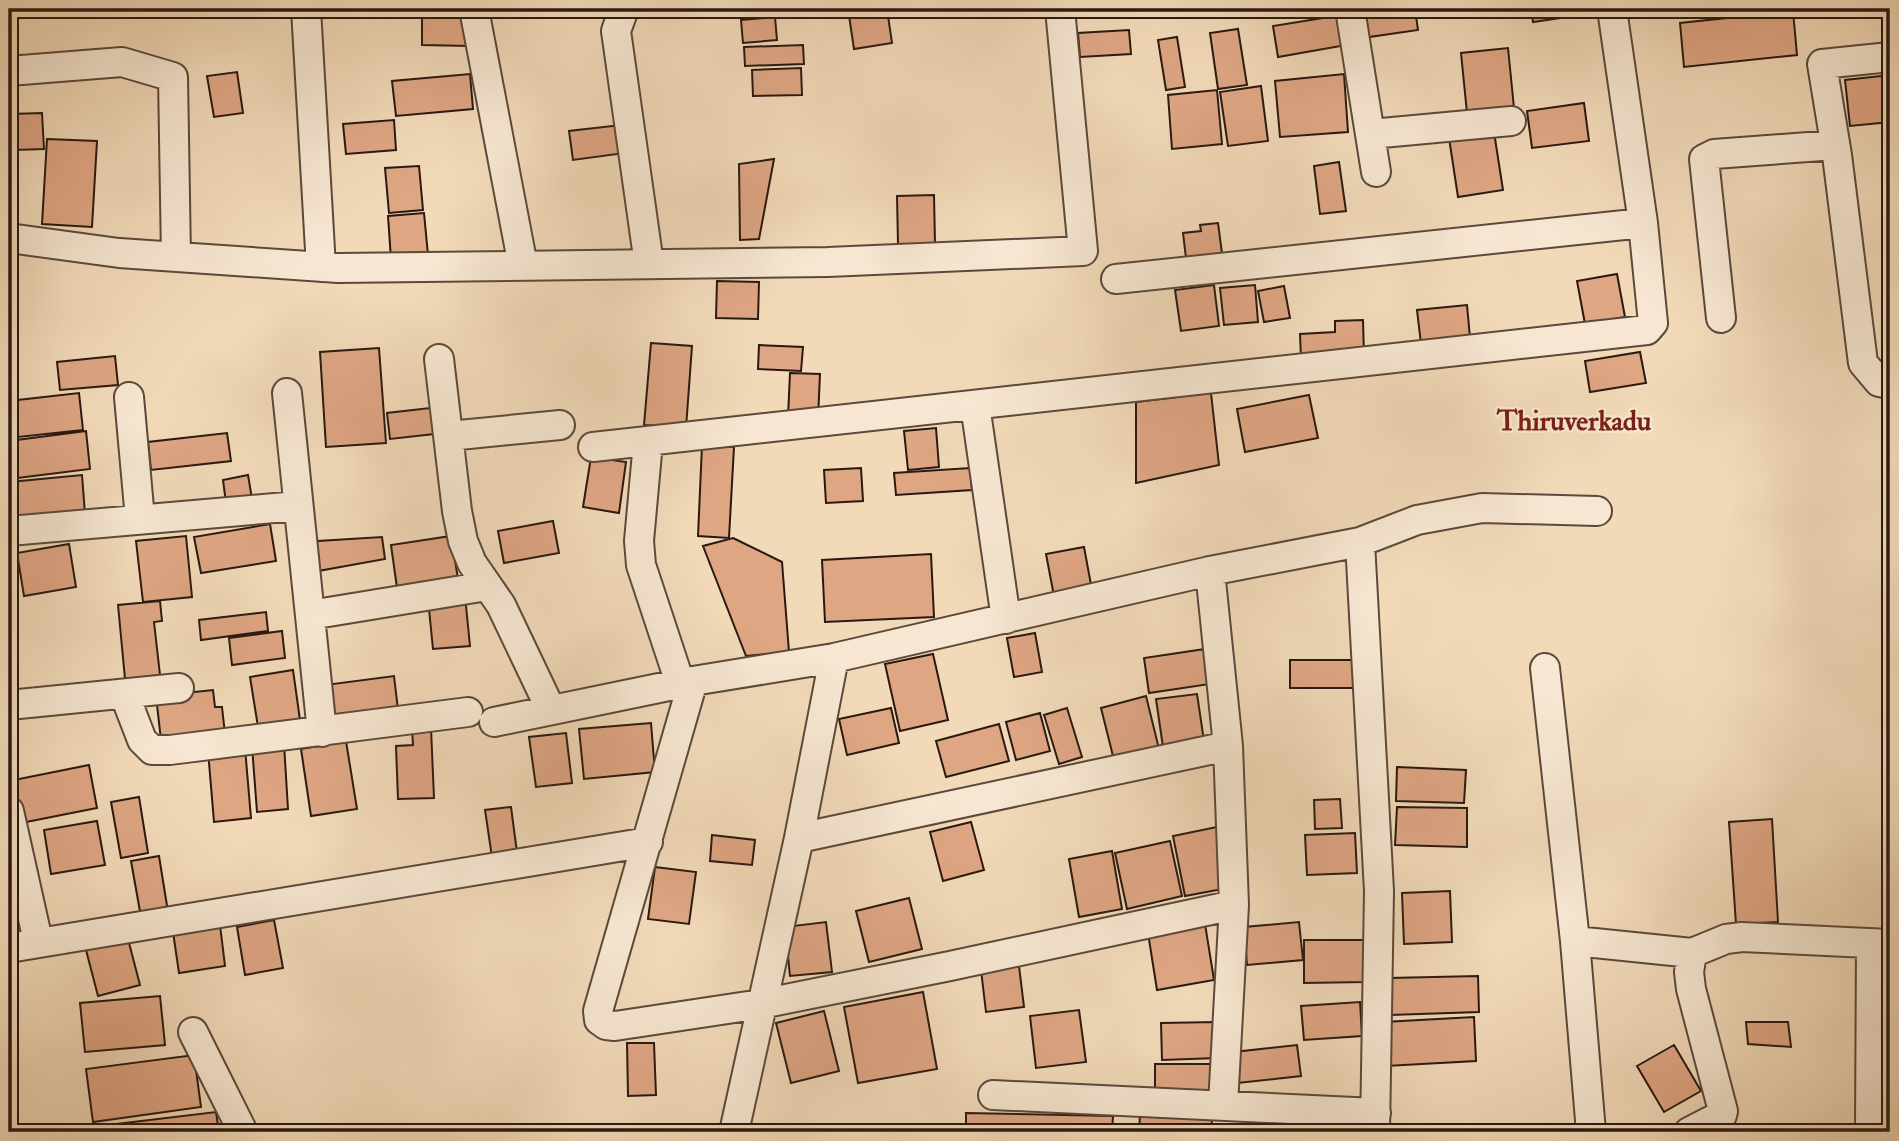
<svg xmlns="http://www.w3.org/2000/svg" width="1899" height="1141" font-family="'IM FELL Double Pica',serif">
<style>
.building{fill:#dfa684;stroke:#291911;stroke-width:2}
.lines{fill:none;stroke-linecap:round;stroke-linejoin:round}
.minor-casing{stroke:#5b493b;stroke-width:32}
.minor{stroke:#f7e7d2;stroke-width:28}
.labels{text-anchor:middle;dominant-baseline:central;stroke-width:5;stroke-linejoin:round;paint-order:stroke}
.district-label{font-size:28px;font-weight:bold;fill:#7a1f14;stroke:#f7e7d2}
</style>
<rect width="100%" height="100%" fill="#f2dab9"/>
<filter id="stains"><feTurbulence type="fractalNoise" baseFrequency=".00286" numOctaves="4"/><feColorMatrix values="0 0 0 0 .2 0 0 0 0 .09 0 0 0 0 .02 0 0 0 .5 -.17"/></filter>
<radialGradient id="worn" r=".72"><stop offset=".6" stop-color="#630" stop-opacity="0"/><stop offset="1" stop-color="#630" stop-opacity=".3"/></radialGradient>
<path class="building" d="M327 9H420V12L327 13Z
M848 9H887L892 43 854 49Z
M1377 9H1415L1418 30 1369 37 1365 10Z
M1531 9H1601V12L1533 22Z
M1793 11 1797 55 1684 67 1680 23Z
M422 14H470V46L422 45Z
M1348 14 1352 44 1278 57 1273 26Z
M775 17 777 40 743 43 741 20Z
M1238 29 1247 85 1218 89 1210 33Z
M1129 30 1131 54 1080 57 1078 33Z
M1177 37 1185 87 1166 90 1158 40Z
M803 45 804 64 745 66 744 47Z
M1508 48 1514 108 1467 113 1461 53Z
M801 68 802 95 753 96 752 70Z
M237 72 243 113 214 117 207 76Z
M470 74 473 109 396 116 392 81Z
M1344 74 1348 132 1280 137 1275 81Z
M1890 75V122L1850 126 1845 80Z
M1261 86 1268 141 1228 146 1220 92Z
M1217 90 1222 144 1172 149 1168 95Z
M1584 103 1589 141 1532 148 1527 111Z
M42 113 44 149 13 150 11 114Z
M394 120 396 150 346 154 343 124Z
M621 125 625 153 573 160 569 131Z
M1494 132 1503 190 1458 197 1449 138Z
M47 139 97 141 92 227 42 224Z
M774 159 759 239 740 240 739 164Z
M1339 162 1346 211 1320 214 1314 166Z
M419 166 423 210 389 213 385 168Z
M934 195 935 244H898L897 196Z
M424 213 428 255 391 259 388 216Z
M1218 223 1223 261 1216 262 1215 254 1186 258 1183 233 1201 231 1200 225Z
M1617 274 1625 317 1585 324 1577 281Z
M717 281 759 282 758 319 716 318Z
M1214 285 1219 326 1181 331 1175 290Z
M1255 285 1258 322 1224 325 1220 288Z
M1284 286 1290 318 1264 322 1258 291Z
M1467 305 1470 338 1421 344 1417 310Z
M1363 320 1364 356 1301 359 1300 334 1335 332V321Z
M651 343 692 346 686 428 644 425Z
M759 345 803 347 801 371 758 369Z
M379 348 386 443 326 447 320 352Z
M1640 352 1646 383 1590 392 1585 361Z
M115 356 118 385 60 390 57 362Z
M790 373 820 374 818 419 788 417Z
M79 393 83 430 9 438V401Z
M1211 393 1219 465 1136 483V402Z
M1309 395 1318 438 1245 452 1237 409Z
M439 407 443 433 390 439 387 413Z
M936 428 939 467 908 470 904 431Z
M86 431 90 469 9 479V441Z
M227 433 231 461 151 470 148 442Z
M702 445 734 447 729 538 698 536Z
M591 457 626 462 619 513 583 507Z
M861 468 863 501 826 503 824 470Z
M970 468 972 490 896 495 894 473Z
M82 475 85 514 14 520 10 482Z
M248 475 252 499 226 503 223 480Z
M553 521 559 553 504 563 498 531Z
M270 524 276 561 201 573 194 537Z
M186 536 192 597 143 602 136 541Z
M451 536 458 579 397 588 391 545Z
M382 537 385 559 307 573 302 542Z
M733 538 782 562 789 652 746 656 703 546Z
M69 544 76 587 24 596 17 553Z
M1084 547 1092 590 1054 596 1046 554Z
M931 554 934 617 825 622 822 560Z
M465 596 470 646 433 649 428 599Z
M160 601 162 621 154 622 160 675 125 679 118 605Z
M266 612 268 631 201 640 199 620Z
M282 631 285 658 232 665 229 638Z
M1035 633 1042 672 1014 677 1007 638Z
M1205 649 1210 684 1149 693 1144 658Z
M933 654 948 720 900 731 885 664Z
M1290 660H1354V688H1290Z
M293 670 300 720 258 727 250 677Z
M394 676 398 710 329 719 325 685Z
M213 690 215 707H222L225 734 161 740 156 696Z
M1197 694 1204 741 1163 747 1156 699Z
M1146 696 1159 749 1114 760 1101 708Z
M891 708 899 743 847 755 839 719Z
M1067 708 1082 757 1059 764 1044 715Z
M1040 713 1050 751 1016 760 1006 722Z
M651 723 655 772 584 779 579 729Z
M999 724 1009 761 946 777 936 741Z
M431 728 434 798 398 799 396 746 413 745 412 729Z
M566 733 572 783 536 787 529 737Z
M346 741 357 809 311 816 301 749Z
M284 744 288 809 257 812 252 746Z
M245 748 251 818 214 822 208 751Z
M89 765 97 808 16 824 9 781Z
M1397 767 1466 770 1464 803 1396 801Z
M139 797 148 853 121 858 111 802Z
M1340 799 1342 828 1315 829 1314 800Z
M511 807 518 860 493 864 485 810Z
M1397 807 1467 808V847L1395 845Z
M1772 819 1778 922 1736 924 1729 822Z
M97 821 105 865 51 874 44 830Z
M971 822 984 870 943 881 930 832Z
M1217 827 1228 888 1185 896 1173 836Z
M1355 833 1357 873 1307 875 1305 835Z
M712 835 755 840 752 865 710 861Z
M1170 841 1182 896 1127 909 1115 853Z
M1112 851 1122 909 1079 917 1069 859Z
M159 856 168 912 141 917 131 861Z
M655 867 696 872 689 924 648 919Z
M1450 891 1452 942 1404 944 1402 893Z
M909 898 922 949 869 962 856 911Z
M274 920 283 968 245 975 237 927Z
M826 922 832 972 790 976 785 927Z
M1299 922 1303 960 1247 965 1244 927Z
M1205 924 1214 980 1157 990 1148 933Z
M220 925 225 966 179 973 173 932Z
M128 939 140 985 98 996 86 950Z
M1304 940H1366V982L1304 983Z
M1019 966 1024 1007 986 1012 981 970Z
M1478 976 1479 1012 1390 1015 1389 978Z
M923 992 937 1069 858 1083 844 1007Z
M160 996 165 1045 85 1052 80 1003Z
M1360 1002 1362 1036 1304 1040 1301 1006Z
M1079 1010 1086 1062 1036 1068 1030 1016Z
M824 1011 839 1071 791 1083 776 1023Z
M1474 1017 1476 1061 1386 1066 1384 1022Z
M1217 1022 1218 1058 1162 1060 1161 1023Z
M1746 1022H1788L1791 1047 1748 1044Z
M627 1043H654L656 1095 628 1096Z
M1297 1045 1301 1076 1238 1083 1234 1052Z
M1674 1045 1701 1091 1664 1112 1637 1066Z
M194 1055 201 1107 93 1122 86 1069Z
M1155 1064H1215L1214 1096H1155Z
M216 1112 219 1132H83V1128Z
M966 1113 1113 1116 1112 1132H966Z
M1140 1115 1212 1120 1211 1132H1139Z
M1417 1126 1493 1127V1132H1417Z"/>
<g class="lines">
<defs>
<path id="minor" d="M306 9 321 267
M474 9 523 266
M624 9 616 31 649 264
M1350 9 1376 172
M1890 57 1822 64 1837 155 1863 363 1879 382 1890 384
M9 71 122 62 173 77 176 257
M1371 134 1511 121
M9 238 119 253 338 268 828 262 1083 251 1060 9
M1116 279 1643 223
M1721 318 1704 159 1714 154 1835 145
M439 359 457 511 463 541 472 563 501 605 551 710
M287 393 322 732
M129 397 140 519
M975 405 1006 619
M449 436 560 425
M648 442 639 541 641 565 680 683
M593 447 1647 330 1653 323 1643 223 1612 9
M9 531 298 506
M1360 542 1417 520 1482 508 1597 511
M1210 571 1228 746 1234 905 1223 1105
M310 615 487 586
M1545 668 1575 941
M693 681 598 1011 599 1020 606 1025 615 1026 761 1004 950 966 1234 905
M125 696 142 740 152 750H170L468 712
M9 705 179 688
M494 722 693 681 834 658 1210 571 1360 542 1379 891 1375 1132
M9 811 38 941
M799 838 1228 746
M9 948 648 842
M193 1032 243 1132
M993 1095 1376 1113
M734 1132 799 838 834 658
M1591 1132 1575 941 1692 953
M1689 1132 1722 1115 1723 1111 1691 989 1689 972 1692 953 1726 939 1742 937 1890 944
M1870 1132 1871 943"/>
</defs>
<use href="#minor" class="minor-casing"/>
<use href="#minor" class="minor"/>
</g>
<g class="labels">
<g class="district-label">
<text x="1574" y="421">Thiruverkadu</text>
</g>
</g>
<rect width="1899" height="1141" fill="none" stroke="#f2dab9" stroke-width="35"/>
<rect x="10" y="10" width="1878" height="1120" fill="none" stroke="#291911" stroke-width="3.5"/>
<rect x="18" y="18" width="1864" height="1106" fill="none" stroke="#291911" stroke-width="2"/>
<rect width="100%" height="100%" filter="url(#stains)"/>
<rect width="100%" height="100%" fill="url(#worn)"/>
</svg>
